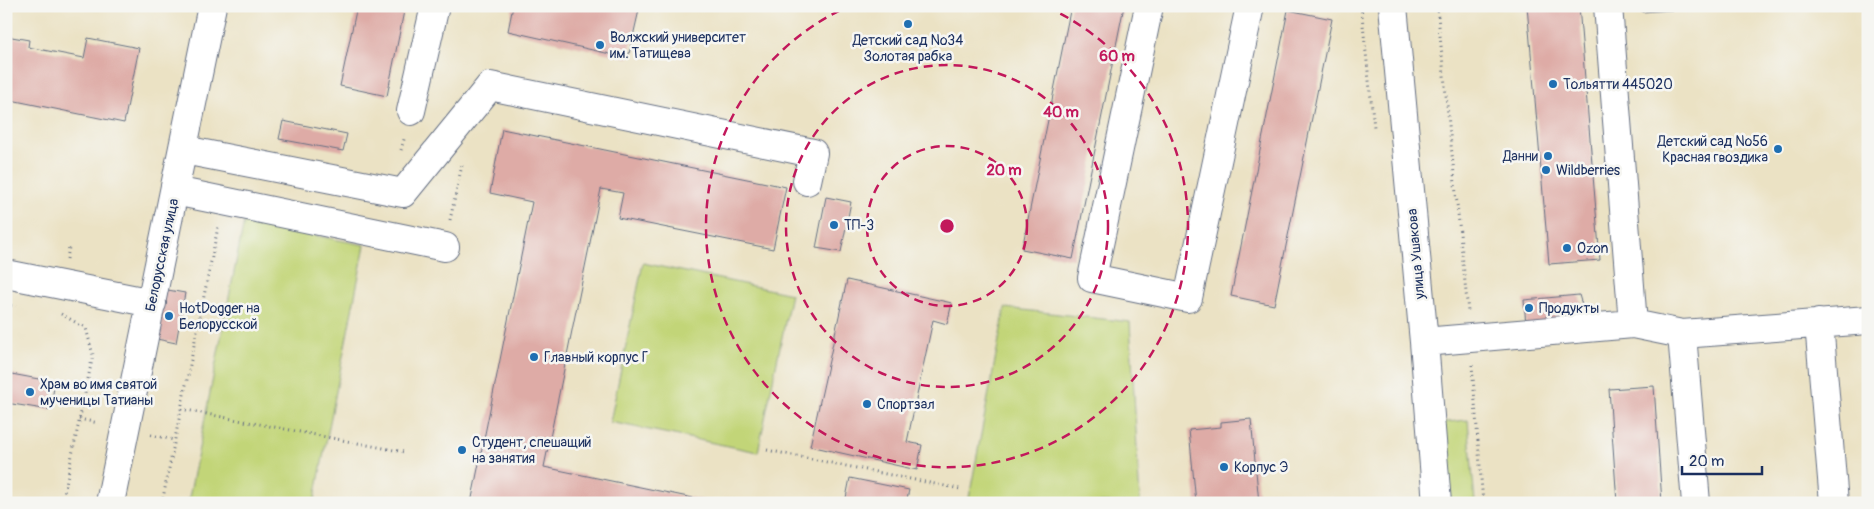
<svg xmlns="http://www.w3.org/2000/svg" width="1874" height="509" font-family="Pangolin,sans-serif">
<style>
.green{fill:#c2d578;stroke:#6e826b}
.building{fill:#deaba6}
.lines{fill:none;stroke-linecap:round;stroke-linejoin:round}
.minor-casing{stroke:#646e82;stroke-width:30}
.path{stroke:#646e82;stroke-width:3;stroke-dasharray:1 4;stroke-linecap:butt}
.minor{stroke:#fff;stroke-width:28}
.ring{fill:none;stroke:#c2185b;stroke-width:2.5;stroke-dasharray:9 6}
.poi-dot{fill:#1f6fb2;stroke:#f6f6f2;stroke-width:2}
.labels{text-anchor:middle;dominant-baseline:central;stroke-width:5;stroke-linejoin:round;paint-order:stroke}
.poi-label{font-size:14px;fill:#1b2f5e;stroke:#f6f6f2;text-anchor:start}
.street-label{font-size:14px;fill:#1b2f5e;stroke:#f6f6f2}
.centre{fill:#c2185b;stroke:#f6f6f2;stroke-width:2.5}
.ring-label{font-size:15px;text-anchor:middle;font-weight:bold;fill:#c2185b;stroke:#f6f6f2;stroke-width:5;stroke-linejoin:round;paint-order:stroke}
</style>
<rect width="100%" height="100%" fill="#f6f6f2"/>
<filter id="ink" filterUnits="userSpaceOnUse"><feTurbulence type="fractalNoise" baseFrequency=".02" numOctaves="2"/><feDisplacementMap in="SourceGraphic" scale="10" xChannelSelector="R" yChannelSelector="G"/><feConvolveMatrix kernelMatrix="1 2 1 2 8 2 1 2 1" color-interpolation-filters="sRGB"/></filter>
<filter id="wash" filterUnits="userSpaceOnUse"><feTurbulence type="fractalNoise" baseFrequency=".0096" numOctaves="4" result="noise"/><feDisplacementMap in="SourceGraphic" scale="20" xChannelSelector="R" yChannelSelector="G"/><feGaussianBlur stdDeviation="1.12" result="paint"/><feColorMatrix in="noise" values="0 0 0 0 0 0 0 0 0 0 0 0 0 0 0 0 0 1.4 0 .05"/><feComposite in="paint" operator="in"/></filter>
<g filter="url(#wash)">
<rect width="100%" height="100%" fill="#ebe2c4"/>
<path class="green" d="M244 222 365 245 314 503H188Z
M643 263 791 294 758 452 610 422Z
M1005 308 1130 322 1140 503H968Z
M1468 420 1475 503H1434L1427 424Z"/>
<g id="blocks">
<path class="building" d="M357 6H405L387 96 340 86Z
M513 6H622L639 10 628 58 508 31Z
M1071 6H1124L1073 259 1022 249Z
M1527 6H1579L1600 260 1549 264Z
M1642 6H1672L1673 10 1642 12Z
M1288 10 1332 19 1274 305 1231 296Z
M6 36 29 40 28 47 84 58 88 38 139 48 124 123 6 99Z
M283 121 347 134 343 151 279 139Z
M502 129 786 187 773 249 618 218 623 193 601 189 544 467 717 503H471L532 202 490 193Z
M826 197 851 202 841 252 816 248Z
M847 280 952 303 947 324 933 320 907 442 922 445 917 470 810 446Z
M162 289 185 293 176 343 152 338Z
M1579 295 1586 318 1526 326 1524 300Z
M6 373 55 382 50 410 6 403Z
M1654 386 1662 503H1617L1609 389Z
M1251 419 1259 503H1196L1189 430 1221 427V422Z
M850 478 909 490 906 503H845Z"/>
</g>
</g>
<g filter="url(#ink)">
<use href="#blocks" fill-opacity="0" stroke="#646e82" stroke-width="1"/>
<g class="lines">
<defs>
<path id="minor" d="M1149 6 1092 278 1188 298 1250 6
M1393 6 1424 342 1437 503
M1608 6 1633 324
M411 111 435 6
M184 150 403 193 490 86 813 153 807 181
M175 191 445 247
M6 274 152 303
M1819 323 1834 503
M1682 334 1868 320
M1424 342 1633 324 1682 334 1696 503
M110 503 212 6"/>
</defs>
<use href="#minor" class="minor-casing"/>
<path class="path" d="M1361 6 1374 127
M1437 6 1468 312
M401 150 405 136
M450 220 462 165
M67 259 69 247
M6 305 16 306
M61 314 86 328 93 355 62 503
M1472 365 1483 503
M181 409 404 452
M79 419 98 423
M151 435 174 440
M767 450 960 489
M162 503 218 227"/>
<use href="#minor" class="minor"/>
</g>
</g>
<g class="ring">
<circle cx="947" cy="226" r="80"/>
<circle cx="947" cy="226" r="161"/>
<path d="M1047 7A241 241 0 1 1 847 7"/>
</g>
<g class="poi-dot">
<circle cx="908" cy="24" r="5"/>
<circle cx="600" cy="45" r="5"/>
<circle cx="1553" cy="84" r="5"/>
<circle cx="1778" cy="149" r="5"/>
<circle cx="1548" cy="156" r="5"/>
<circle cx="1546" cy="170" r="5"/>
<circle cx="834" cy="225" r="5"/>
<circle cx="1567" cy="248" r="5"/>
<circle cx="1529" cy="308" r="5"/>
<circle cx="169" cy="316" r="5"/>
<circle cx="534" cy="357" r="5"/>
<circle cx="30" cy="392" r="5"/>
<circle cx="867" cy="404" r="5"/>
<circle cx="462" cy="450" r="5"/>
<circle cx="1224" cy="467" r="5"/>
</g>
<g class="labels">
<g class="poi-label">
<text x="610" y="37">Волжский университет<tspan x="610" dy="16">им. Татищева</tspan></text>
<text x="908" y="40" text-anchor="middle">Детский сад №34<tspan x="908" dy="16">Золотая рабка</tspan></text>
<text x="1563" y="84">Тольятти 445020</text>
<text x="1768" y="141" text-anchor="end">Детский сад №56<tspan x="1768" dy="16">Красная гвоздика</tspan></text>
<text x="1538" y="156" text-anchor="end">Данни</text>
<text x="1556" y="170">Wildberries</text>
<text x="844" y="225">ТП-3</text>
<text x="1577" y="248">Ozon</text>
<text x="179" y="308">HotDogger на<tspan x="179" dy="16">Белорусской</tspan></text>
<text x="1539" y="308">Продукты</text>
<text x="544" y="357">Главный корпус Г</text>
<text x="40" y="384">Храм во имя святой<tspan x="40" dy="16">мученицы Татианы</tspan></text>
<text x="877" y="404">Спортзал</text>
<text x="472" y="442">Студент, спешащий<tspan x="472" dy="16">на занятия</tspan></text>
<text x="1234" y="467">Корпус Э</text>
</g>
<g class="street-label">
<text transform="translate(1416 254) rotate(-95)">улица Ушакова</text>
<text transform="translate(162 255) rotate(-78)">Белорусская улица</text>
</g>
</g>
<circle cx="947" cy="226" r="8" class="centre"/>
<g class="ring-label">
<text x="1117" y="61">60 m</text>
<text x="1061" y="117">40 m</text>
<text x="1004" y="175">20 m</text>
</g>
<rect width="1874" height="509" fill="none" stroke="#f6f6f2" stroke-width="25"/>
<path d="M1682 466v8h80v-8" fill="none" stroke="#1b2f5e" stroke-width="2.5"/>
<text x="1689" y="466" font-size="15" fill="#1b2f5e" stroke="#f6f6f2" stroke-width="4" paint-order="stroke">20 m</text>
</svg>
